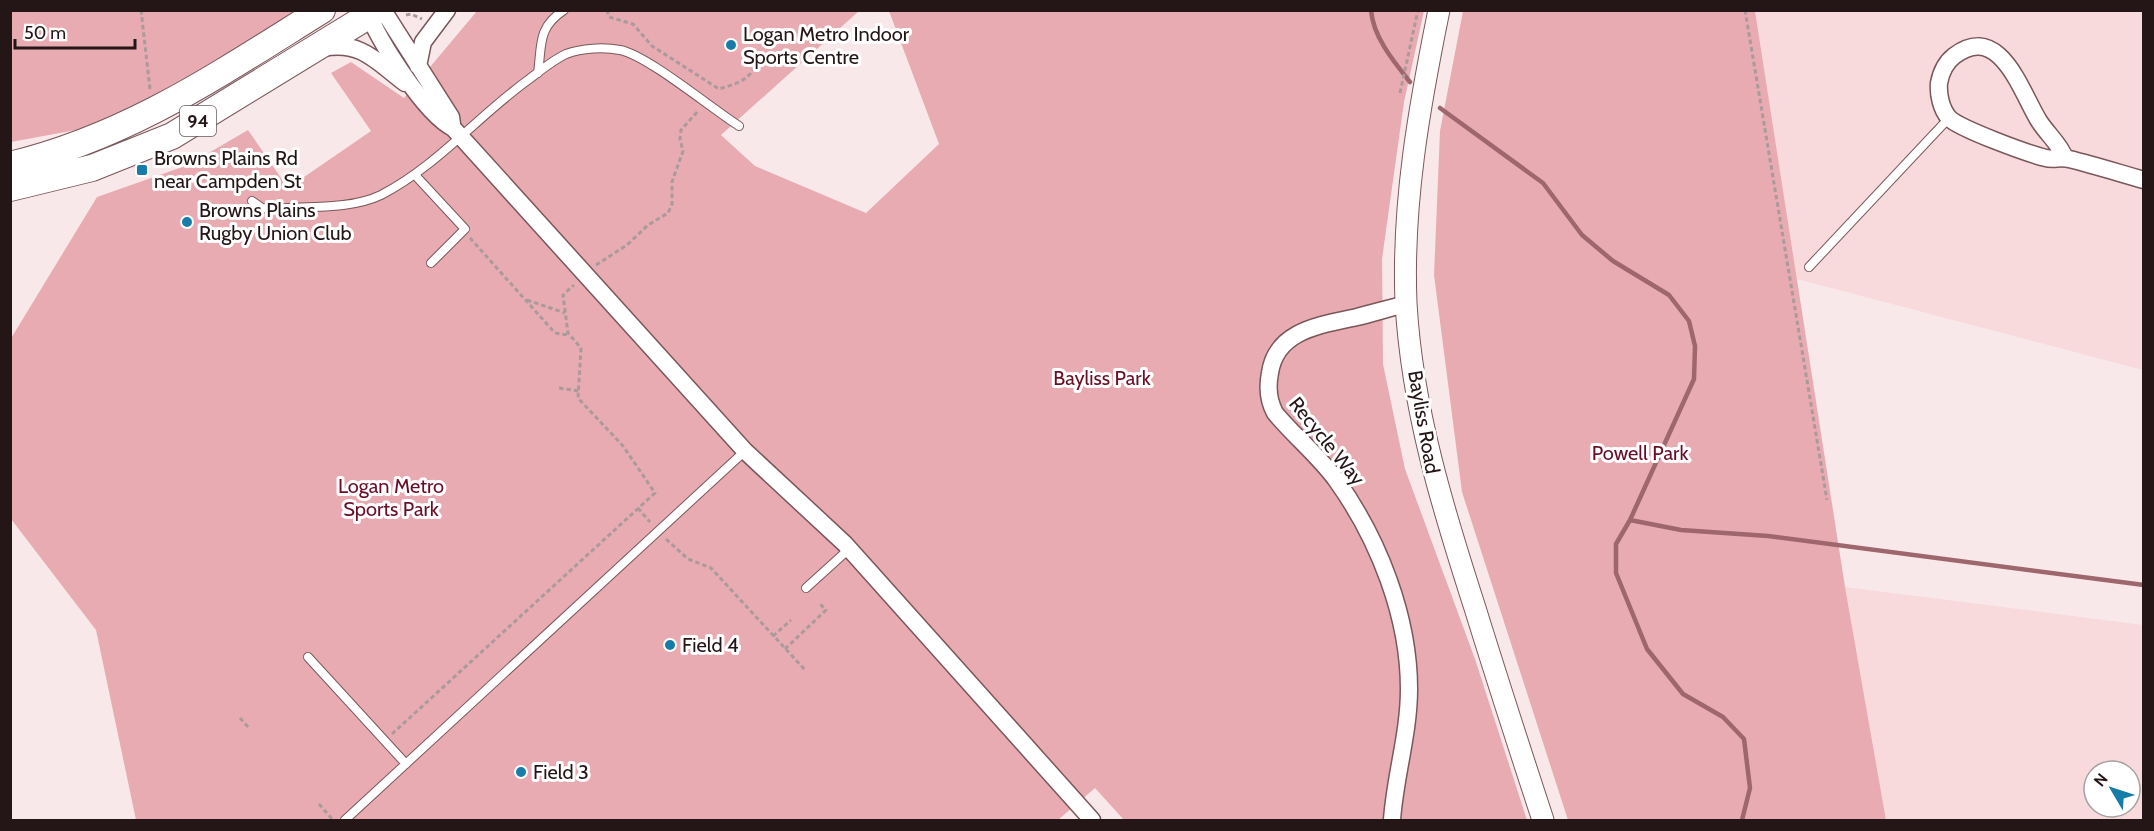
<svg xmlns="http://www.w3.org/2000/svg" width="2154" height="831" font-family="Cabin,sans-serif">
<style>
.built{fill:#f8d9dc;fill-rule:evenodd}
.green{fill:#e9abb2}
.lines{fill:none;stroke-linecap:round;stroke-linejoin:round}
.stream{stroke:#9e666d;stroke-width:4.5}
.service-casing{stroke:#7a575b;stroke-width:10}
.minor-casing{stroke:#7a575b;stroke-width:19}
.tertiary-casing{stroke:#7a575b;stroke-width:23}
.primary-casing{stroke:#7a575b;stroke-width:28}
.path{stroke:#aa9a9b;stroke-width:3;stroke-dasharray:4.5 3;stroke-linecap:butt}
.service{stroke:#fff;stroke-width:8}
.minor{stroke:#fff;stroke-width:16}
.tertiary{stroke:#fff;stroke-width:21}
.primary{stroke:#fff;stroke-width:26}
.poi-dot{fill:#177ca7;stroke:#fff;stroke-width:2}
.labels{text-anchor:middle;dominant-baseline:central;stroke-width:6;stroke-linejoin:round;paint-order:stroke}
.shield{fill:#fff;stroke:#665b5d;stroke-width:1.5}
.shield-label{font-size:18px;font-weight:bold;fill:#241517}
.poi-label{font-size:20px;fill:#241517;stroke:#fff;text-anchor:start}
.park-label{font-size:20px;fill:#680f27;stroke:#fff}
.street-label{font-size:20px;fill:#241517;stroke:#fff}
</style>
<rect width="100%" height="100%" fill="#f9e8e9"/>
<path class="built" d="M1755 11H2143V370L1797 279Z
M1845 587 2143 625V820H1886ZM2094 771H2130V807H2094Z"/>
<path class="green" d="M11 11H295L179 86 92 127 11 142Z
M477 11H859L721 135 755 166 866 213 939 144 889 11H1424L1404 102 1382 259 1383 364 1405 469 1475 659 1527 820H1124L1095 788 1058 820H136L96 630 11 519 10 340 97 197 188 165 248 130 288 188 371 131 331 73 351 62 404 98Z
M1463 11H1755L1845 587 1886 820H1568L1462 492 1434 275 1440 131Z"/>
<g class="lines">
<path class="stream" d="M1371 10C1373 37 1394 62 1410 82
M1440 108 1543 183 1582 235 1613 261 1669 295 1689 321 1695 346 1694 379 1630 520 1616 544V573L1647 649 1683 694 1723 717 1744 739 1750 788 1742 820
M1630 520 1681 530 1768 536 2144 585"/>
<defs>
<path id="service" d="M538 73C542 45 537 28 564 10
M415 175 465 229 431 263
M252 201 262 208 272 209C306 206 350 210 381 195 437 166 478 116 528 80 540 71 553 60 566 54 582 48 604 47 620 50 647 55 712 109 739 126
M1809 267 1949 118
M806 588 849 549
M308 657 406 764
M345 820 745 451"/>
<path id="minor" d="M367 10C378 40 425 114 453 128L745 451 845 544 1092 820
M383 10 451 117 452 124
M323 48C361 40 377 62 405 83
M418 66 423 42 447 10
M2065 158C2059 143 2048 135 2039 121 2021 92 2000 21 1954 56 1945 63 1941 72 1939 83 1938 94 1941 109 1949 118 1960 129 2029 154 2046 158 2053 160 2061 157 2069 159 2094 165 2119 173 2144 180
M1392 820C1395 776 1409 734 1409 689 1409 617 1379 540 1337 481 1319 456 1295 437 1275 413 1268 400 1267 388 1270 373 1276 330 1321 325 1357 317 1373 313 1390 308 1406 304"/>
<path id="tertiary" d="M1439 10C1419 108 1402 204 1406 303 1412 409 1443 509 1475 608 1497 679 1520 750 1543 820"/>
<path id="primary" d="M10 165C130 136 219 74 322 10
M10 188 92 168 172 136 378 10"/>
</defs>
<use href="#service" class="service-casing"/>
<use href="#minor" class="minor-casing"/>
<use href="#tertiary" class="tertiary-casing"/>
<use href="#primary" class="primary-casing"/>
<path class="path" d="M141 10 150 89
M607 10 609 17 633 24 652 46 719 89C735 84 752 80 756 62L754 55
M1745 10 1827 500
M406 15 411 14 422 19
M1400 93 1418 10
M470 238 555 333 568 335
M596 265 627 245 648 225 668 213 672 204V182L683 151 680 139 681 130 698 111
M527 300 565 313
M559 388 579 391
M638 508 650 522
M666 539 688 559 711 568 806 671
M773 636 791 620
M785 649 826 610 820 604
M240 718 249 728
M392 734 655 493 623 446 578 398 581 348 568 333 563 295 574 285
M319 804 333 820"/>
<use href="#service" class="service"/>
<use href="#minor" class="minor"/>
<use href="#tertiary" class="tertiary"/>
<use href="#primary" class="primary"/>
</g>
<g class="poi-dot">
<circle cx="731" cy="45" r="6"/>
<rect x="136" y="164" width="12" height="12" rx="3"/>
<circle cx="187" cy="222" r="6"/>
<circle cx="670" cy="645" r="6"/>
<circle cx="521" cy="772" r="6"/>
</g>
<g class="labels">
<rect class="shield" x="180" y="106" width="36" height="30" rx="4.5"/>
<g class="shield-label">
<text x="198" y="121">94</text>
</g>
<g class="poi-label">
<text x="743" y="34">Logan Metro Indoor<tspan x="743" dy="23">Sports Centre</tspan></text>
<text x="154" y="158">Browns Plains Rd<tspan x="154" dy="23">near Campden St</tspan></text>
<text x="199" y="210">Browns Plains<tspan x="199" dy="23">Rugby Union Club</tspan></text>
<text x="682" y="645">Field 4</text>
<text x="533" y="772">Field 3</text>
</g>
<g class="park-label">
<text x="1102" y="378">Bayliss Park</text>
<text x="1640" y="453">Powell Park</text>
<text x="391" y="486">Logan Metro<tspan x="391" dy="23">Sports Park</tspan></text>
</g>
<g class="street-label">
<text transform="translate(1424 422) rotate(80)">Bayliss Road</text>
<text transform="translate(1327 441) rotate(51)">Recycle Way</text>
</g>
</g>
<rect width="2154" height="831" fill="none" stroke="#241517" stroke-width="24"/>
<g transform="translate(2112 789) rotate(309)"><circle r="28" fill="#ffffff" stroke="#a7a1a2" stroke-width="1.5"/>
<path d="M0-4.5L10 22L0 15L-10 22Z" fill="#177ca7"/>
<text y="-9" font-size="16" font-weight="bold" text-anchor="middle" fill="#241517">N</text>
</g>
<path d="M15 39v9h120v-9" fill="none" stroke="#241517" stroke-width="3"/>
<text x="24" y="39" font-size="18" fill="#241517" stroke="#ffffff" stroke-width="4.5" paint-order="stroke">50 m</text>
</svg>
